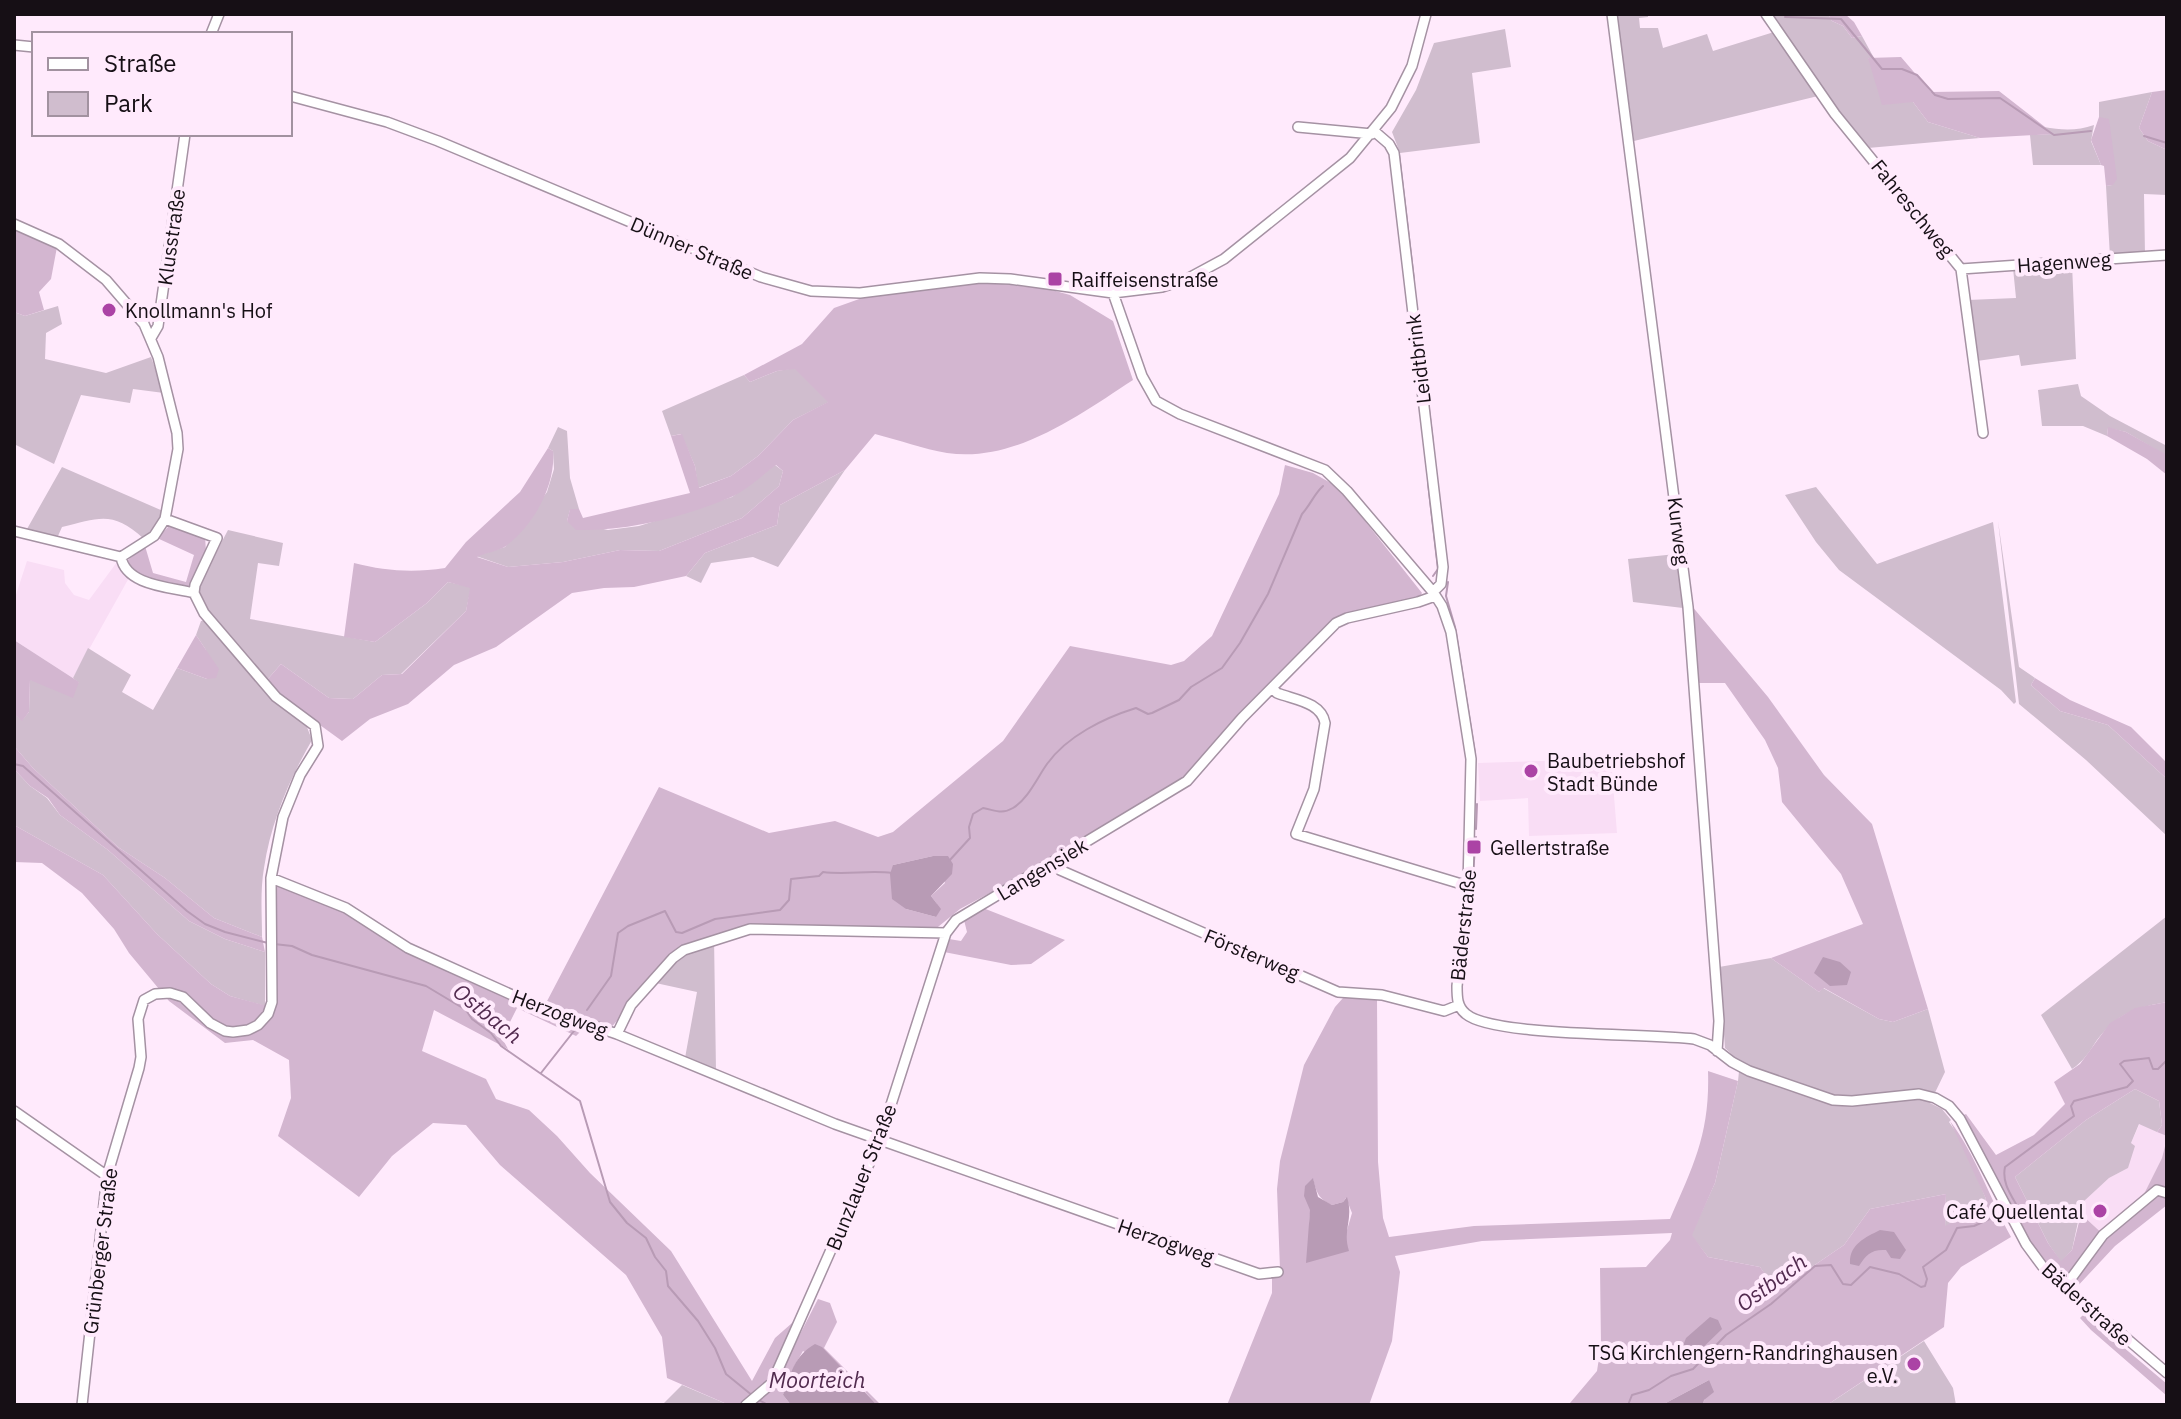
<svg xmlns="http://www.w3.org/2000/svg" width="2181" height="1419" font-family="'IBM Plex Sans',sans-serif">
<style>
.built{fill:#f9ddf5}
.green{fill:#d0bdce}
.forest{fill:#d3b6d0;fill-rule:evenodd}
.water{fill:#b89bb5}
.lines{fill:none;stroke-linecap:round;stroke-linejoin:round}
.stream{stroke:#b89bb5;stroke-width:2}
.minor-casing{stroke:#a592a3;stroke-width:12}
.minor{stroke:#fff;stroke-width:9}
.poi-dot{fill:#ab43a5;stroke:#ffeafc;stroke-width:3}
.labels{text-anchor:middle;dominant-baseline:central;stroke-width:8;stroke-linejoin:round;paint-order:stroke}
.street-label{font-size:20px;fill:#160f15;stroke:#ffeafc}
.poi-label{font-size:20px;fill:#160f15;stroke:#ffeafc;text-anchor:start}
.water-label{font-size:22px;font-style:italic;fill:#522b4f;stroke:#ffeafc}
</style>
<rect width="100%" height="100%" fill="#ffeafc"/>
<path class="built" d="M27 561 64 570 65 583 74 595 89 600 117 562 130 576 73 678 14 640V601Z
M1611 759 1617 833 1529 836 1528 798 1480 801 1478 763Z
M2140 1123 2167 1136 2162 1158 2142 1198 2106 1237 2081 1214 2082 1203 2109 1178 2128 1168 2131 1143Z"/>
<path class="green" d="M1617 14H1648V17L1639 18 1640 28H1658L1663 48 1707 34 1713 51 1774 32 1818 96 1634 141Z
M1769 14H1828L1832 21 1843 26 1852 38 1862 36 1874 58H1868L1913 102 1928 122 1980 138 1868 148 1835 109Z
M1505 29 1511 67 1472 73 1480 143 1400 153 1392 132 1416 90 1434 43Z
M2152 92 2139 128 2148 141 2167 150V195L2144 194 2145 255 2110 257 2106 186 2112 185 2099 117V102Z
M2094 125 2091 141 2101 165H2033L2030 135 2052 134 2044 127C2061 130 2077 131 2094 125Z
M2072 264 2076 359 2021 366 2019 355 1977 361 1968 300 2016 298 2013 268Z
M58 306 62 324 46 333 45 359 106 373 151 357 164 393 133 389 130 403 81 395 54 464 14 444V312L25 316Z
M795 368 829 402 793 420 758 456 731 476 698 488 695 466 681 434 671 436 662 411 744 375 750 382 777 371Z
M2078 384 2081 396 2110 416 2167 446V456L2126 432 2108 428 2107 436 2083 426H2042L2038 390Z
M558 427 567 431 570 478 579 509 570 510 567 521 608 530 639 526 732 497 775 465 783 471 779 486 742 518 659 551 620 550 563 562 508 567 476 556 505 547 547 492 554 469 553 451 548 448Z
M62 467 163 511 157 528 144 539C113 510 99 518 62 527L58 536 27 529Z
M845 470 778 567 753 557 711 563 701 583 686 576 705 553 777 525 780 505Z
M1816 487 1877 564 1993 522 2016 702 2014 704 2001 690 1839 570 1816 542 1785 495Z
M1998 521 2019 667 2035 678 2031 685 2060 711 2108 725 2167 779V836L2086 760 2019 704Z
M228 530 283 543 279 566 258 563 250 619 375 642 427 603 448 582 471 587 466 611 401 674 382 675 353 699 329 698 281 664 267 680 201 604 199 585Z
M1676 554 1683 608 1633 602 1628 559Z
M206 620 262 688 305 722 312 740C289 780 271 822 264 868 260 890 262 915 262 937L214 918 165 878 118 847 33 768 14 746V714L22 720 29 712 30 680 79 683 73 678 88 648 131 675 122 692 153 710 177 668 207 679 206 650 196 635 201 621Z
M14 769 30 786 47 798 60 815 108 850 189 921 225 939 265 952V1006L230 996 211 984 157 934 103 875 14 825Z
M2167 916V1002C2134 1008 2118 1013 2097 1040 2090 1051 2083 1062 2072 1069L2041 1015Z
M714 937 716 1071 685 1058 697 992 651 982 678 951Z
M1771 958 1819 992 1823 988 1879 1019 1893 1022 1928 1009 1945 1072 1930 1103 1942 1109 1951 1120 1949 1122 1961 1139 1986 1199 1975 1211 1945 1227 1946 1194 1870 1209 1844 1245 1800 1275 1774 1287 1760 1267 1708 1257 1691 1235 1715 1183 1738 1081 1740 1062 1725 1048 1719 967Z
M2135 1089 2159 1101 2162 1125 2157 1132 2139 1124 2131 1143 2135 1146 2128 1168 2109 1178 2082 1203 2072 1250 2061 1262 2048 1243 2015 1177 2086 1120Z
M1924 1341 1953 1388 1956 1405H1827Z
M682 1385 729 1405H662Z"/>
<path class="forest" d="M1828 14H1845L1854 22 1862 36 1852 38 1843 26 1832 21Z
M1901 57 1931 92 1999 91 2054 134 1980 138 1928 122 1913 102 1882 105 1868 58Z
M2167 90V150L2148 141 2139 128 2152 92Z
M2099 117 2109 119 2117 179 2113 185 2106 186 2104 166 2101 165 2091 140Z
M14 227 57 247 51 279 39 292 44 310 25 316 14 312Z
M975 281 1048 289 1070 295 1113 321 1133 380C1079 415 1015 463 947 453 923 449 899 440 875 434L845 470 780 505 777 525 705 553 686 576 634 587 604 588 572 593 496 647 454 665 408 704 370 719 342 741 291 704 267 680 281 664 329 698 353 699 382 675 402 674 466 611 470 588 448 582 427 603 375 642 344 637 354 563C385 571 413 573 445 568L466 542 520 492 548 448 553 451C556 485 534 525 506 546 499 551 485 553 477 557L508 567 563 562 620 550 659 551 742 518 779 486 783 471 776 465C761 476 746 491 729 498 681 518 628 531 576 530L567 521 570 509H579L583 518 690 493 671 436 682 434 695 466 699 488 731 476 758 456 793 420 828 402 795 369 777 371 750 382 744 375 802 344 834 308 862 298Z
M2108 427 2126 432 2167 455V475L2147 459 2107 436Z
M1285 465 1313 473 1338 487 1422 593 1419 598 1347 615 1184 780 1053 859 960 909 933 931 754 926 678 951 608 1031 585 1027 576 1036 517 1008 502 1038 508 1049 434 1010 422 1051 486 1079 496 1099 529 1110 557 1136 590 1173 671 1251 752 1381 775 1338 800 1316C786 1344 766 1405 729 1405L667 1378 662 1337 626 1275 500 1165 466 1125 433 1123 392 1156 359 1197 278 1136 291 1098 289 1060 253 1040 225 1043 169 1001 129 953 114 929 82 893 42 863 14 862V825L103 875 157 934 211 984 230 996 275 1008 277 992 274 885 281 877 355 908 410 946 545 1005 659 787 769 833 835 821 878 837 893 832 1003 741 1070 646 1171 665 1184 661 1212 636 1279 494ZM933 856 945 883 931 896 937 904 936 917 906 909 893 865Z
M170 525 205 536 206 552 192 585 184 588 149 580 129 566 128 560 145 546 153 573 186 582 194 555 157 538Z
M1691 605 1768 697 1824 775 1872 824 1928 1009 1893 1022 1879 1019 1824 988 1819 992 1771 958 1863 924 1841 874 1782 802 1778 768 1765 740 1725 683H1697Z
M196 635 219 669 216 678 207 679 177 668Z
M14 640 79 682 73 698 30 680 29 712 22 721 14 714Z
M2035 678 2070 700 2131 727 2167 763V779L2108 725 2060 711 2031 685Z
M14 746 33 768 118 847 165 878 214 918 262 937 265 952 225 939 189 921 108 850 60 815 48 798 30 786 14 769Z
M983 908 1065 940 1031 964 1011 965 944 952 949 939 961 941 967 932 964 920Z
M1358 995 1377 999 1378 1162 1383 1218 1389 1237 1474 1226 1670 1219C1694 1164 1710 1133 1708 1071L1738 1081 1715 1183 1692 1235 1708 1257 1760 1267 1775 1287 1800 1275 1844 1245 1870 1209 1946 1194 1945 1226 1975 1211 1986 1199 1950 1121C1976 1155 1990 1199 2011 1237L1961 1267 1948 1283 1944 1327 1827 1405H1703L1709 1380 1662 1405H1533L1570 1403 1597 1371 1601 1345 1600 1268 1646 1267 1670 1240 1672 1233 1482 1241 1395 1256 1400 1272 1392 1341 1369 1405H1227L1272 1293V1278L1280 1269 1277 1189 1280 1161 1304 1065 1335 1007 1343 998ZM1313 1179C1317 1194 1319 1199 1332 1205L1343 1202 1346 1198 1352 1213 1345 1237 1309 1225Z
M2167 1002V1136L2157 1132 2162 1125 2159 1101 2135 1089 2086 1120 2015 1177 2048 1243 2061 1261 2072 1250 2081 1214 2106 1237 2142 1198 2162 1158 2167 1138V1205L2115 1246 2074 1290 2045 1264 2033 1249 1962 1116 1966 1114 1996 1155 2034 1135 2065 1104 2054 1082 2080 1064 2110 1023 2135 1008Z
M818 1299 830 1303 837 1322 824 1348 881 1405H877L854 1380 803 1351 792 1370 783 1395 791 1405H753L771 1391Z
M2084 1314 2167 1384V1396L2091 1330 2080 1318Z"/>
<path class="water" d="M933 856H948L953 864 952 874 931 896 941 909 936 917 906 909 892 899 890 874 893 865Z
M1823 957 1840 962 1851 972 1847 985 1830 986 1814 973Z
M1313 1178 1318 1197 1332 1205 1343 1202 1347 1197C1354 1220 1342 1229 1349 1251L1306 1263 1310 1210 1304 1196 1305 1186Z
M1880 1230 1894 1232 1906 1250 1900 1259 1891 1258 1886 1250C1871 1249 1866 1255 1859 1266L1850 1264C1849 1245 1864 1238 1880 1230Z
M1710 1317 1718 1320 1722 1329 1690 1360 1681 1351 1686 1338Z
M815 1344 822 1347 877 1405H791L783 1395C790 1374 795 1355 815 1344Z
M1709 1380 1714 1392 1704 1400 1703 1405H1662Z"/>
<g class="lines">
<path class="stream" d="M1785 17 1841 19 1882 69H1902L1917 75 1935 95 1948 99 2000 98 2054 135 2091 131
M2144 136 2167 143
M1399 154 1414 280
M1421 341 1433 443
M1428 483 1438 569 1433 576
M1448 582 1446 596 1455 627 1475 754
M14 764 23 766 187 911 205 924 225 932 268 943
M1476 829 1477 804
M949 861 970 838 969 827 973 814 983 808C995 810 1001 815 1013 808 1028 799 1037 778 1047 764 1067 736 1104 718 1136 708L1148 714 1152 713 1179 700 1191 687 1222 668 1240 643 1268 594 1302 514C1311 504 1314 494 1323 486
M1468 932 1476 837
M274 944 292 946 312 955 426 986 466 1010 472 1019 491 1033 501 1046 580 1101 610 1202 627 1223 646 1238 655 1257 666 1271 668 1286 698 1321 715 1348 726 1374 753 1396
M587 1010 611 976 618 933 628 926 665 911 676 932 682 933 715 919 780 910 789 900 791 879 819 876 823 872C846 875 870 870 892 873
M2167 1013V1022
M541 1073 574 1031
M2013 1208 2016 1204C2009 1192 2002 1181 2005 1167L2074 1116 2071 1106 2074 1101 2127 1087 2133 1081 2120 1064 2124 1061 2149 1058 2153 1069H2158L2167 1060
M759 1400 768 1405
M1628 1405 1632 1395 1649 1390 1671 1376 1693 1369 1726 1335 1771 1304 1815 1266 1831 1265 1843 1284 1851 1285 1870 1267 1899 1274 1921 1287 1925 1286 1927 1279 1923 1267 1946 1250 1957 1228 1974 1226 1994 1217"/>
<defs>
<path id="minor" d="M1612 14 1688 607 1719 1021 1717 1051
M1766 14 1835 114 1961 269 1983 433
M211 34 219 14
M14 45 34 47
M290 96 387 122 438 141 761 277 811 291 860 293 980 278 1010 279 1113 293 1162 287 1187 279 1224 259 1350 158 1391 108 1412 66 1426 14
M1298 127 1372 134
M1374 131 1389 144 1394 153 1443 567 1441 584 1433 592
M14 224 59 244 106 280 144 324 158 357 177 433 178 449 165 519 154 536 121 557
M1961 269 2167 255
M1113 293 1142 376 1156 401 1180 414 1325 470 1347 491 1433 592 1442 606 1451 632 1471 759 1468 886 1457 986C1457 997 1457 1007 1466 1014 1493 1037 1650 1033 1694 1039L1710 1045 1732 1062 1749 1071 1833 1100 1852 1101 1919 1094 1935 1098 1949 1106 1960 1119 2026 1244 2043 1267 2167 1373
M151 338 158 326 185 134
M165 519 217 538 195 585 194 593
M14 531 121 557
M121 557C126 586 171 587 194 593L204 613 276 697 315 726 318 746 300 775 283 817 271 878 346 908 408 948 541 1008 617 1034 835 1124 1259 1274 1278 1272
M1272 688 1277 693C1295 700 1321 702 1325 723L1314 789 1296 834 1468 886
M1054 862 1060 870 1338 992 1382 995 1444 1011 1459 1005
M617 1034 631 1005 673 958 684 950 750 929 946 933
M14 1111 107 1176
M2064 1288 2103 1235 2157 1190 2167 1193
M82 1405 107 1176 139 1068 141 1057 138 1019 144 1000 155 994 170 993 183 997 210 1023 225 1031 233 1032 248 1030 258 1025 268 1014 272 1002 271 878
M746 1405 772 1383 880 1139 946 933 956 920 1187 781 1242 718 1336 623 1347 618 1418 602 1435 596"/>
</defs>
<use href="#minor" class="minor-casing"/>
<use href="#minor" class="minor"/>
</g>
<g class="poi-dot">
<rect x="1047" y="271" width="16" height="16" rx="4"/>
<circle cx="109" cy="310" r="8"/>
<circle cx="1531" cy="771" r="8"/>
<rect x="1466" y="839" width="16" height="16" rx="4"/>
<circle cx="2100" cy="1211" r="8"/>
<circle cx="1914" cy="1364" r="8"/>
</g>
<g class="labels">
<g class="street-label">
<text transform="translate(1913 208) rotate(51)">Fahreschweg</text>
<text transform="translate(171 237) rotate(-82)">Klusstraße</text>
<text transform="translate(692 248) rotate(23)">Dünner Straße</text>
<text transform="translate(2064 262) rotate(-4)">Hagenweg</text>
<text transform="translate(1418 359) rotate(-97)">Leidtbrink</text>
<text transform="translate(1679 531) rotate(83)">Kurweg</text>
<text transform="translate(1042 869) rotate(-31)">Langensiek</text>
<text transform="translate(1463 925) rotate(-84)">Bäderstraße</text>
<text transform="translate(1252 954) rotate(23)">Försterweg</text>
<text transform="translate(560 1013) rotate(21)">Herzogweg</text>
<text transform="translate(861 1177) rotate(-68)">Bunzlauer Straße</text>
<text transform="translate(1166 1241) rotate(19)">Herzogweg</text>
<text transform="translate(100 1251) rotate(-83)">Grünberger Straße</text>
<text transform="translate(2087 1304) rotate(42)">Bäderstraße</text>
</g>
<g class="poi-label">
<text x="1071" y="279">Raiffeisenstraße</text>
<text x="125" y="310">Knollmann's Hof</text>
<text x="1547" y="760">Baubetriebshof<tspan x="1547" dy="23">Stadt Bünde</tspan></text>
<text x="1490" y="847">Gellertstraße</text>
<text x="2084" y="1211" text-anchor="end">Café Quellental</text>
<text x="1898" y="1352" text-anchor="end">TSG Kirchlengern-Randringhausen<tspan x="1898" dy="23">e.V.</tspan></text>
</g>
<g class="water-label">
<text transform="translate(488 1013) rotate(39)">Ostbach</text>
<text transform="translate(1771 1282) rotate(-36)">Ostbach</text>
<text x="817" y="1379">Moorteich</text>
</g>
</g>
<rect width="2181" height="1419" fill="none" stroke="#160f15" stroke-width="32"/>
<rect x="32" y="32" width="260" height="104" fill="#ffeafc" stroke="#a292a0" stroke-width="2"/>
<rect x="48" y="58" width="40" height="12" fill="#ffffff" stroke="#a292a0" stroke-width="2"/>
<text x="104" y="72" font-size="24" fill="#160f15">Straße</text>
<rect x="48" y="92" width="40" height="24" fill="#d0bdce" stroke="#a292a0" stroke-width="2"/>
<text x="104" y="112" font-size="24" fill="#160f15">Park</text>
</svg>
